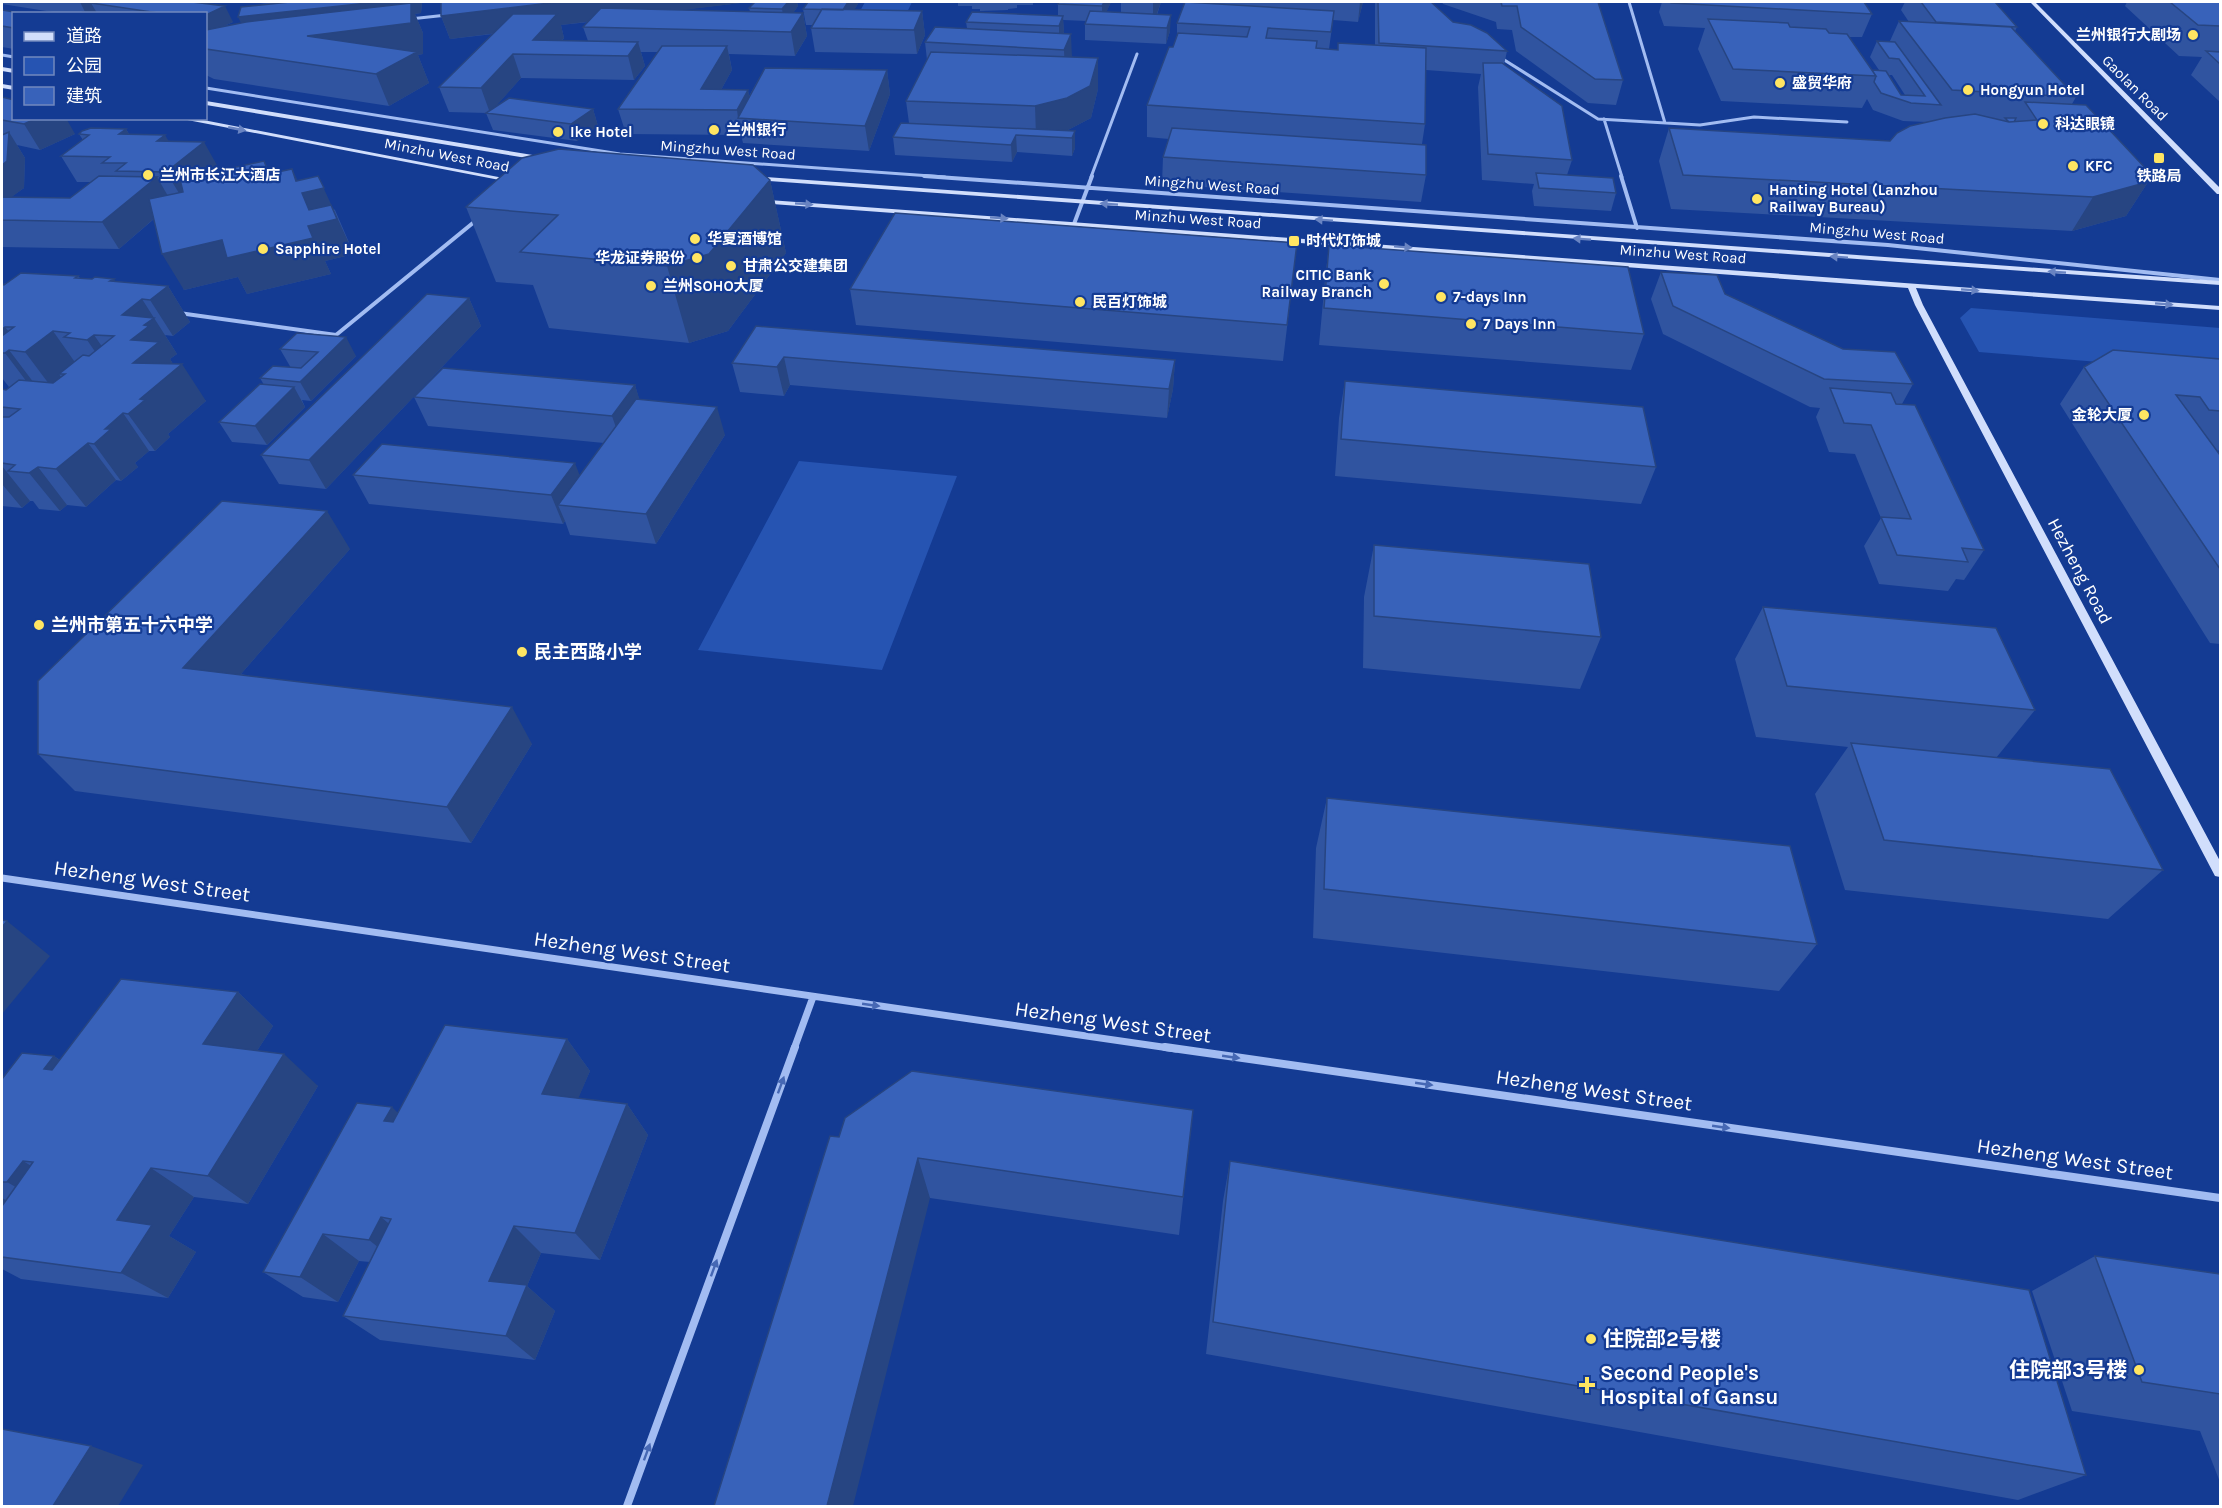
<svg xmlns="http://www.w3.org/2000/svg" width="2222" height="1508" font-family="Karla,'Noto Sans SC',sans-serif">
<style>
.green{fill:#2654b2}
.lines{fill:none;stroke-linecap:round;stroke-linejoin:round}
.street-far3{stroke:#a2bcf2;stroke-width:3}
.street-far2{stroke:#a2bcf2;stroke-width:4}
.street-far1{stroke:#a2bcf2;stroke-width:7}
.street{stroke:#a2bcf2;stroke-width:8}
.secondary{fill:#d1defc;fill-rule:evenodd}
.wall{fill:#3054a0;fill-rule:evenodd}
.shaded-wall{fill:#274582}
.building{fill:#3862ba;stroke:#274582;stroke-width:1.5}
.oneway{fill:#6984c2}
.oneway2{fill:#4668b4}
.poi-dot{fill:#ffe562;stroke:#143b93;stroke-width:2}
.labels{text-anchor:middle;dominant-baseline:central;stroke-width:4.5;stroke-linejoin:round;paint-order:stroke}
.far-poi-label{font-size:15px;font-weight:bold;fill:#fff;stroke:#143b93;text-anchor:start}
.far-street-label{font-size:15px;fill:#fff;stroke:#143b93}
.street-label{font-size:18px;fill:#fff;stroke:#143b93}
.poi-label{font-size:18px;font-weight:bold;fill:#fff;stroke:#143b93;text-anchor:start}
.near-street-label{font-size:21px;fill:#fff;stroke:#143b93}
.near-poi-label{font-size:21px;font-weight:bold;fill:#fff;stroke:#143b93;text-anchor:start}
</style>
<rect width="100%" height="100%" fill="#143b93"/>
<path class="green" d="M865 2H912L901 25 853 24Z
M1971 308 2220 328V372L1979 352 1960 318Z
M799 461 957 476 882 670 698 650Z"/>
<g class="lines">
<path class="street-far3" d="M1629 2 1665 123
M410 19 447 15
M2 55 14 57
M1498 56 1598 119 1700 125 1754 117 1847 122
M206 88 620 154 945 177
M1604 119 1622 177
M1091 177 1137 54"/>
<path class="street-far2" d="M924 176 1888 245 2220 280
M1621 176 1637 228
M1074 224 1092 176
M179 313 336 335 479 218"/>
<path class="street-far1" d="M2 878 1176 1049
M794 1049 813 997"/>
<path class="street" d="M1165 1047 2220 1198
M627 1506 795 1047"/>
<path class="secondary" d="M2030 2H2035L2220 188V194H2217Z
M2 67 14 69V73L2 71Z
M2 84 14 86V90L2 88Z
M206 101 545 157 548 159 545 161 206 105Z
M177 118H193L519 181 515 183Z
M753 176 2220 281V285L756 180H753Z
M756 199 2220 306V310L1916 288 1923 305 2220 861V877L2215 876 1915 305 1908 288 759 203H756Z"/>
</g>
<path class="wall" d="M2 2H192L233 22 222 27 241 23 269 4 253 2H281L278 3H422L421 13 415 14 423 33V54L418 55 429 83 389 106 214 79 206 75V14H65L2 4Z
M441 2H749L679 10 750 12 749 8 755 2H797L798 6 793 13H803L807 36 795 56 729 54 732 70 721 90H748L749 96 765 68 887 70 890 94 869 151 743 143 741 135 626 134 618 109 658 52H641L645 66 634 80 521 78 494 108 509 98 593 109 598 126 577 141 493 130 486 113H487L449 112 439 87 493 34 450 39 441 16ZM589 22 583 27 588 41H562L564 38 561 25Z
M859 2 854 10 922 11 925 35 917 54 815 52 811 28 813 25H806L803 9Z
M958 2H1033V5H1017V8L1008 9V10L980 11V9H972V6H958Z
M1059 2H1111L1106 12 1121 13V2H1161L1157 15 1170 31 1166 44 1085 40V24L1086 21 1063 20 1064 32 1063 34 1072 57 1098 89 1091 118 1066 131H1075V148L1072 156 1017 152 1012 162 895 155 893 137 909 123 906 101 927 60 925 42 967 28 966 22 1058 16V4Z
M1198 2H1363L1358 22 1333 20 1329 49 1338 50 1375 45V2H1431L1453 22 1507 51 1504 65 1572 160 1567 175 1616 193 1611 211 1534 206 1532 191 1534 184 1482 180 1478 87 1481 74 1426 70 1425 124 1422 144 1426 175 1421 202 1162 184 1163 157 1169 139 1147 137V105L1177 38V23Z
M1442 2H1598L1623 80 1616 105 1588 103 1516 51 1512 30 1497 29 1496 22 1443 4Z
M1662 2H1864L1872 14 1862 37H1849L1872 70H1879L1870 57 1877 41H1890L1899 21 1909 22 1901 10 1905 2H1995L2017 27 2015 31 2076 97 2072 104 2148 182 2126 216 2072 231 1671 209 1659 161 1669 128 1890 141 1927 122 1903 121 1873 110 1867 99 1862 108 1721 101 1698 49 1705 28 1664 26 1659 12ZM1889 75H1892L1905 95H1901Z
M2127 2H2220V102L2191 75 2202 57 2179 56 2125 6Z
M2 10 14 14V49L2 47Z
M2 97 75 134 40 150 17 145 25 158 24 188 11 197 70 198 91 182H77L61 156 83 140 79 134 126 129 129 134 169 141 218 167 212 172 264 161 270 174 297 180 335 210 354 254 325 261 331 274 247 294 238 277 184 290 154 219 119 249 2 247Z
M770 180 786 253 728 331 689 343 549 328 533 285 496 282 466 207Z
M1297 243 1283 361 856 325 850 289Z
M1329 245 1644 334 1631 370 1319 345 1325 280Z
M1661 272 1725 294 1913 384 1902 404 1984 550 1964 580 1956 579 1948 591 1879 584 1864 546 1881 518 1855 454 1829 452 1816 417 1820 408 1810 407 1663 334 1651 299Z
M78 276 80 278 168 286 190 322 173 336 165 335 177 354 170 359 173 364 206 401 168 434 170 437 155 451H149L135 463 138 467 121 481 116 480 86 507 67 505 60 511 39 509 33 501H30L22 508 2 506V389L6 390 9 387 2 378V284Z
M469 298 481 326 326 489 279 484 261 455Z
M756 326 1175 360 1173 389 1167 418 790 385 784 396 740 392 732 363Z
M297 333 356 356 311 401 302 400 305 407 267 445 232 442 219 422 264 385 260 378 291 368 280 349Z
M2220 359V451L2217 450 2220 455V644L2210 643 2060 404 2084 367Z
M1345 381 1656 467 1641 504 1335 476 1339 418Z
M635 385 639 399 725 435 656 544 570 535 565 521 563 524 369 504 353 475 580 476 604 443 428 426 414 397Z
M1374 545 1601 637 1580 689 1363 668 1364 597Z
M350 549 241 674 532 744 471 843 75 791 38 754Z
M1763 607 2035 710 1996 758 2163 870 2108 919 1845 890 1815 794 1848 747 1756 737 1735 659Z
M1327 798 1817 944 1779 991 1313 938 1316 848Z
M238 992 273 1026 257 1051 318 1086 248 1204 194 1197 169 1236 196 1252 168 1298 21 1279 2 1269V1079L54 1056 60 1060Z
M567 1039 590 1071 578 1098 627 1104 648 1135 600 1260 541 1253 527 1286 555 1311 535 1360 380 1340 343 1316 370 1262 359 1261 338 1302 303 1297 263 1272 398 1113Z
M1193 1110 1179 1235 930 1198 839 1137Z
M1230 1161 2086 1475 2018 1500 1206 1354 1223 1201Z
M2095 1256 2220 1274V1482L2200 1431 2072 1411 2032 1291Z"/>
<path class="shaded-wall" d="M80 2H114L91 3 97 13 86 14Z
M377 2H421L422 3 421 13 415 14 423 33V54L418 55 429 83 389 106 376 74 246 33 238 17Z
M558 2H749L561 25 564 38 549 54 533 40 545 27 450 39 441 16Z
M788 2H797L798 6 785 25 782 9Z
M848 2H859L845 26 843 10Z
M1104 2H1111L1102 22V6Z
M1153 2H1161L1153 25Z
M1360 2H1363L1358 22Z
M225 6 233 22 206 34V15Z
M922 11 925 35 917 54 914 30Z
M803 13 807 36 795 56 791 32Z
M1171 15 1170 31 1166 44 1167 28Z
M1063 16 1064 32 1059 42V26Z
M1071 34 1072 58 1065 74 1064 50Z
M638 42 645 66 634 80 628 56Z
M727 46 732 70 710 110 701 89Z
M513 54 521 78 490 113 481 88Z
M1098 58V89L1091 118 1068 130 1045 136H1036L1035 106Z
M887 70 890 94 869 151 865 126Z
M748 90 753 115 738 118 737 110Z
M593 109 598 126 577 141 571 124Z
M37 118H66L75 134 40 150 24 124Z
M126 129 141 154 119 134Z
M1075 131V148L1072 156V138Z
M9 132 25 158 24 188 2 204V165Z
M165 135 180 160 157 141Z
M1016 135 1017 152 1012 162 1011 145Z
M204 142 218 167 182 198 166 172Z
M292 169 304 193 318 176 354 254 325 261 331 274 247 294 238 277 184 290 162 254 222 240 308 226 309 210Z
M157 177 172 203 119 249 102 222Z
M770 180 786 253 728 331 689 343 667 266Z
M2148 182 2126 216 2072 231 2093 197Z
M114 279 132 307 142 299 177 354 170 359 172 362 176 369 182 364 206 401 168 434 170 437 155 451 128 414 140 399 133 363 131 340 110 281Z
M168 286 190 322 173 336 150 300Z
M469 298 481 326 326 489 309 460Z
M5 327 24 351H14L2 334V329Z
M53 331 79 368 65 374H59L63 380 52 388 25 352Z
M94 335 119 371 112 376 87 340Z
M346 337 356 356 311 401 300 382Z
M9 350 37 387 33 390 5 353Z
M784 357 790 385 784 396 777 367Z
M1175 360 1173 389 1167 418 1169 389Z
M635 385 644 414 622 445 612 416Z
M294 387 305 407 267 445 255 426Z
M717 407 725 435 656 544 646 514Z
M123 413 149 451 135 463 138 467 121 481 94 444 105 429Z
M88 443 116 480 86 507 56 469Z
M575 463 586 492 558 505 565 521 563 524 551 495Z
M2 466 30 501 22 508 2 484Z
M38 467 67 505 60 511 29 473Z
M327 511 350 549 214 705 183 668Z
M512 707 532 744 471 843 447 807Z
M7 921 50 956 2 1014V927Z
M238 992 273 1026 241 1076 203 1044Z
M567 1039 590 1071 567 1125 542 1094Z
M284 1054 318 1086 248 1204 208 1176Z
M54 1056 99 1088 44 1069Z
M627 1104 648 1135 600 1260 575 1233Z
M392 1107 423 1138 384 1121Z
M918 1158 930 1198 853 1506H827Z
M23 1161 71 1190 57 1211 7 1182Z
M151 1168 194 1197 169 1236 196 1252 168 1298 121 1273 117 1220Z
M2 1198 15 1205 2 1224Z
M381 1217 414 1245 403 1267 369 1240Z
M514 1226 541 1253 527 1286 555 1311 535 1360 506 1336 489 1281Z
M323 1234 359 1261 338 1302 300 1277Z
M91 1446 143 1465 118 1506H53Z"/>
<path class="building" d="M95 2H192L225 6 206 15V14H165L91 3Z
M290 2H377L238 17 241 7Z
M441 2H558L441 16Z
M755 2H788L782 9 749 8Z
M808 2H848L843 10 803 9Z
M1059 2H1104L1102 6 1058 4Z
M1185 2 1334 11 1331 32 1268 28 1266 38 1317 41 1316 48 1338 50V43L1426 48 1425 124 1147 105 1169 47H1173L1178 33 1247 37 1250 27 1177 23Z
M1378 2H1431L1453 22 1471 25 1487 33 1507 51 1379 43Z
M1501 2H1598L1623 80 1595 79 1521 27 1517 6H1502Z
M1670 2H1864L1872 14 1671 3Z
M1921 2H1995L2017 27 1936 22Z
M2170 2H2220V26L2198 25Z
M411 3V23L307 36 417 52 376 74 206 49V30L246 22Z
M601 8 803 13 791 32 583 27Z
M822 9 922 11 914 30 811 28Z
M2 10 27 14H14V28L2 26Z
M1090 11 1171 15 1167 28 1085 24Z
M83 12 96 14H79Z
M972 12 1063 16 1059 26 966 22Z
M513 14H557L533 40 638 42 628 56 513 54 481 88 439 87Z
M1708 19 1788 23 1790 27 1826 29 1829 33 1847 34 1876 76 1733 69Z
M1899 21 2011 27 2076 97 1952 90Z
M935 27 1071 34 1064 50 925 42Z
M1877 41 1895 42 1941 105 1911 103 1881 93 1874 82 1876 76 1872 70 1886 71 1901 95 1925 96 1899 59 1889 58Z
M662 46H727L701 89 748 90 737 110 618 109Z
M2206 51 2220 52V64Z
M931 52 1098 58 1090 86 1067 98 1035 106 906 101Z
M1483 63H1502L1562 106 1572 160 1488 154Z
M765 68 887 70 865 126 738 118Z
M2 97 14 100V118H37L24 124 2 120Z
M509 98 593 109 571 124 486 113Z
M2025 102 2086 105 2149 172 2148 182 2093 197 1683 175 1669 128 1890 141 1897 133 1910 126 1945 118 1975 114 2009 122 2037 120Z
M2005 118H2016L2014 122H2009Z
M901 123 1075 131 1072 138 1016 135 1011 145 893 137Z
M91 128 126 129 119 134 165 135 157 141 204 142 166 172 116 171 126 163H102L110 157 61 156 89 135 79 134 82 131Z
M1172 128 1426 145V175L1163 157Z
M9 132 7 161 2 165V135Z
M559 149 753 165 770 180 709 254 667 266 520 252 558 215 466 207 522 158Z
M264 161 269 174 292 169 296 181 318 176 324 188 302 193 309 210 331 205 337 219 308 226 313 238 227 258 222 240 162 254 149 199 183 192 180 179Z
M1536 173 1613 178 1616 193 1539 188Z
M99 176 157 177 102 222 2 220V197L70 198Z
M895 213 1297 243 1287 325 850 289Z
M1329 245 1628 267 1644 334 1324 308Z
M1661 272 1717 275 1725 294 1843 349 1895 352 1913 384 1824 379 1673 306Z
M21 273 78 276 75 278 92 279 95 277 114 279 110 281 168 286 150 300 142 299 122 315 154 318 144 325 149 326 131 340 159 342 133 363 182 364 140 399 145 400 128 414 123 413 105 429H111L94 444 88 443 56 469 38 467 29 473 8 471 15 465 2 463V417H9L20 409 2 407V389L6 390 19 380 53 383 65 374H59L83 355 89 356 114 336 94 335 87 340 64 337 70 333 53 331 25 352 9 350 5 353H2V336L14 327H5L2 329V284L4 285Z
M427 294 469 298 309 460 261 455Z
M756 326 1175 360 1169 389 784 357 777 367 732 363Z
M297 333 346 337 300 382 260 378 273 366 301 368 318 352 280 349Z
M2113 350 2220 359V411L2209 410 2200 397 2176 395 2220 455V569L2084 367Z
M443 368 635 385 612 416 414 397Z
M1345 381 1643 407 1656 467 1341 439Z
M260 384 294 387 255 426 219 422Z
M1830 388 1891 393 1896 404 1915 405 1984 550 1962 548 1968 562 1897 555 1881 517 1911 519 1871 425 1844 423Z
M636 399 717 407 646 514 558 505Z
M382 444 575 463 551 495 353 475Z
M222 501 327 511 183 668 512 707 447 807 38 754V681Z
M1374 545 1589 564 1601 637 1374 616Z
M1763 607 1996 628 2035 710 1787 686Z
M1851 743 2110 769 2163 870 1884 840Z
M1327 798 1790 846 1817 944 1324 889Z
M2 920 7 921 2 927Z
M121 979 238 992 203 1044 284 1054 208 1176 151 1168 117 1220 152 1225 121 1273 2 1257V1206L33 1162 23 1161 7 1182H2V1079L22 1053 54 1056 44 1069 52 1070Z
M445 1025 567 1039 542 1094 627 1104 575 1233 514 1226 489 1281 527 1285 506 1336 343 1316 391 1219 381 1217 369 1240 323 1234 300 1277 263 1272 357 1103 392 1107 384 1121 393 1122Z
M912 1071 1193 1110 1183 1197 918 1158 827 1506H714L830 1136 839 1137 845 1118Z
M1230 1161 2029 1290 2086 1475 1213 1322Z
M2095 1256 2220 1274V1394L2142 1382Z
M2 1429 91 1446 53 1506H2Z"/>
<defs><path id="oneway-solid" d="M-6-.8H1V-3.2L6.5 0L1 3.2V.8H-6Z" transform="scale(1.5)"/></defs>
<g class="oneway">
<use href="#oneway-solid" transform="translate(237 129) rotate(11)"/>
<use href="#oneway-solid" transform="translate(804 204) rotate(4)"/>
<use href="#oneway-solid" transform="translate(1109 204) rotate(-176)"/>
<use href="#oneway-solid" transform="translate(999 218) rotate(4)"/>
<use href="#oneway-solid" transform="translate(1324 220) rotate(-176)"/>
<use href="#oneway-solid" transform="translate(1582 239) rotate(-176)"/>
<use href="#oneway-solid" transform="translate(1403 247) rotate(4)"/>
<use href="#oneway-solid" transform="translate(1839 257) rotate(-176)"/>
<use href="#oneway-solid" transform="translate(2057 272) rotate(-176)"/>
<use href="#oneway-solid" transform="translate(1970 290) rotate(4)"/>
<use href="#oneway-solid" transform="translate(2164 304) rotate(4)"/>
</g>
<g class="oneway2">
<use href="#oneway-solid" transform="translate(871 1005) rotate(8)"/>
<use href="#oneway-solid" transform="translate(1231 1057) rotate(8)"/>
<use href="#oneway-solid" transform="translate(1424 1084) rotate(8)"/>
<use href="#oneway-solid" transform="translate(781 1085) rotate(-70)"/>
<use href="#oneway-solid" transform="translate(1721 1127) rotate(8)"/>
<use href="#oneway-solid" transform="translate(714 1268) rotate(-70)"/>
<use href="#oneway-solid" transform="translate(647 1452) rotate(-70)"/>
</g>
<g class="poi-dot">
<circle cx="2193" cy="35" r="6"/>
<circle cx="1780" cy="83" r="6"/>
<circle cx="1968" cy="90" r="6"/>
<circle cx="2043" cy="124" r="6"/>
<circle cx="714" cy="130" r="6"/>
<circle cx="558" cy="132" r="6"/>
<rect x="2153" y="152" width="12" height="12" rx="3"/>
<circle cx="2073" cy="166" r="6"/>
<circle cx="148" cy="175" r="6"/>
<circle cx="1757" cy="199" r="6"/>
<circle cx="695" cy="239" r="6"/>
<rect x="1288" y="235" width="12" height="12" rx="3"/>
<circle cx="263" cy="249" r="6"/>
<circle cx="697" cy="258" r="6"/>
<circle cx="731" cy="266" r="6"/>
<circle cx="1384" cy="284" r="6"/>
<circle cx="651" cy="286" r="6"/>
<circle cx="1441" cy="297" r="6"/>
<circle cx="1080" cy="302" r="6"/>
<circle cx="1471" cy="324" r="6"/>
<circle cx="2144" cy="415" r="6"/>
<circle cx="39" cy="625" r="6"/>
<circle cx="522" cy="652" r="6"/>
<circle cx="1591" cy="1339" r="6"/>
<circle cx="2139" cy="1370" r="6"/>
<path d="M1584 1376h6v6h6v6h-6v6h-6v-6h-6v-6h6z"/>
</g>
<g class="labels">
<g class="far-poi-label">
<text x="2181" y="35" text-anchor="end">兰州银行大剧场</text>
<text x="1792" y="83">盛贸华府</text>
<text x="1980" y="90">Hongyun Hotel</text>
<text x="2055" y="124">科达眼镜</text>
<text x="726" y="130">兰州银行</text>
<text x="570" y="132">Ike Hotel</text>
<text x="2085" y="166">KFC</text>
<text x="160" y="175">兰州市长江大酒店</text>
<text x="2159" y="176" text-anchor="middle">铁路局</text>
<text x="1769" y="190">Hanting Hotel (Lanzhou<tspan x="1769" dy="17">Railway Bureau)</tspan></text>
<text x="707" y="239">华夏酒博馆</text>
<text x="1306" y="241">时代灯饰城</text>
<text x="275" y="249">Sapphire Hotel</text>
<text x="685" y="258" text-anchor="end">华龙证券股份</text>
<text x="743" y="266">甘肃公交建集团</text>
<text x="1372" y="275" text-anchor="end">CITIC Bank<tspan x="1372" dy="17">Railway Branch</tspan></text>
<text x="663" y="286">兰州SOHO大厦</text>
<text x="1453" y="297">7-days Inn</text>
<text x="1092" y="302">民百灯饰城</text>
<text x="1483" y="324">7 Days Inn</text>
<text x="2132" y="415" text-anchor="end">金轮大厦</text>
</g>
<g class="far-street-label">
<text transform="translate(2135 88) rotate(45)">Gaolan Road</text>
<text transform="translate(728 150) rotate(4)">Mingzhu West Road</text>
<text transform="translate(447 155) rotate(11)">Minzhu West Road</text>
<text transform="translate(1212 185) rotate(4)">Mingzhu West Road</text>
<text transform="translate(1198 219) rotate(4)">Minzhu West Road</text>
<text transform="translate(1877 233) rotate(5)">Mingzhu West Road</text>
<text transform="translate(1683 254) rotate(4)">Minzhu West Road</text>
</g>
<g class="street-label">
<text transform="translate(2080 571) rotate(62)">Hezheng Road</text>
</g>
<g class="poi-label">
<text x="51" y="625">兰州市第五十六中学</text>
<text x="534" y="652">民主西路小学</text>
</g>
<g class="near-street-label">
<text transform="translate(152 881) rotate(8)">Hezheng West Street</text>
<text transform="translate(632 952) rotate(8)">Hezheng West Street</text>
<text transform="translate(1113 1022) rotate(8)">Hezheng West Street</text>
<text transform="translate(1594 1090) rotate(8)">Hezheng West Street</text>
<text transform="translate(2075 1159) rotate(8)">Hezheng West Street</text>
</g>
<g class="near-poi-label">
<text x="1603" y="1339">住院部2号楼</text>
<text x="2127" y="1370" text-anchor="end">住院部3号楼</text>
<text x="1600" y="1373">Second People's<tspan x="1600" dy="24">Hospital of Gansu</tspan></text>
</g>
</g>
<rect width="2222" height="1508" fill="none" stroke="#ffffff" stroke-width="6"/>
<rect x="12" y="12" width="195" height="108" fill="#143b93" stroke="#7289be" stroke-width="1.5"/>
<rect x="24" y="32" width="30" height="9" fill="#d1defc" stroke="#7289be" stroke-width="1.5"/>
<text x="66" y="42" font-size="18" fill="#ffffff">道路</text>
<rect x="24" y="57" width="30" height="18" fill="#2654b2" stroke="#7289be" stroke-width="1.5"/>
<text x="66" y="72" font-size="18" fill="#ffffff">公园</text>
<rect x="24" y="87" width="30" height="18" fill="#3862ba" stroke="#7289be" stroke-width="1.5"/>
<text x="66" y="102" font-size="18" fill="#ffffff">建筑</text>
</svg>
